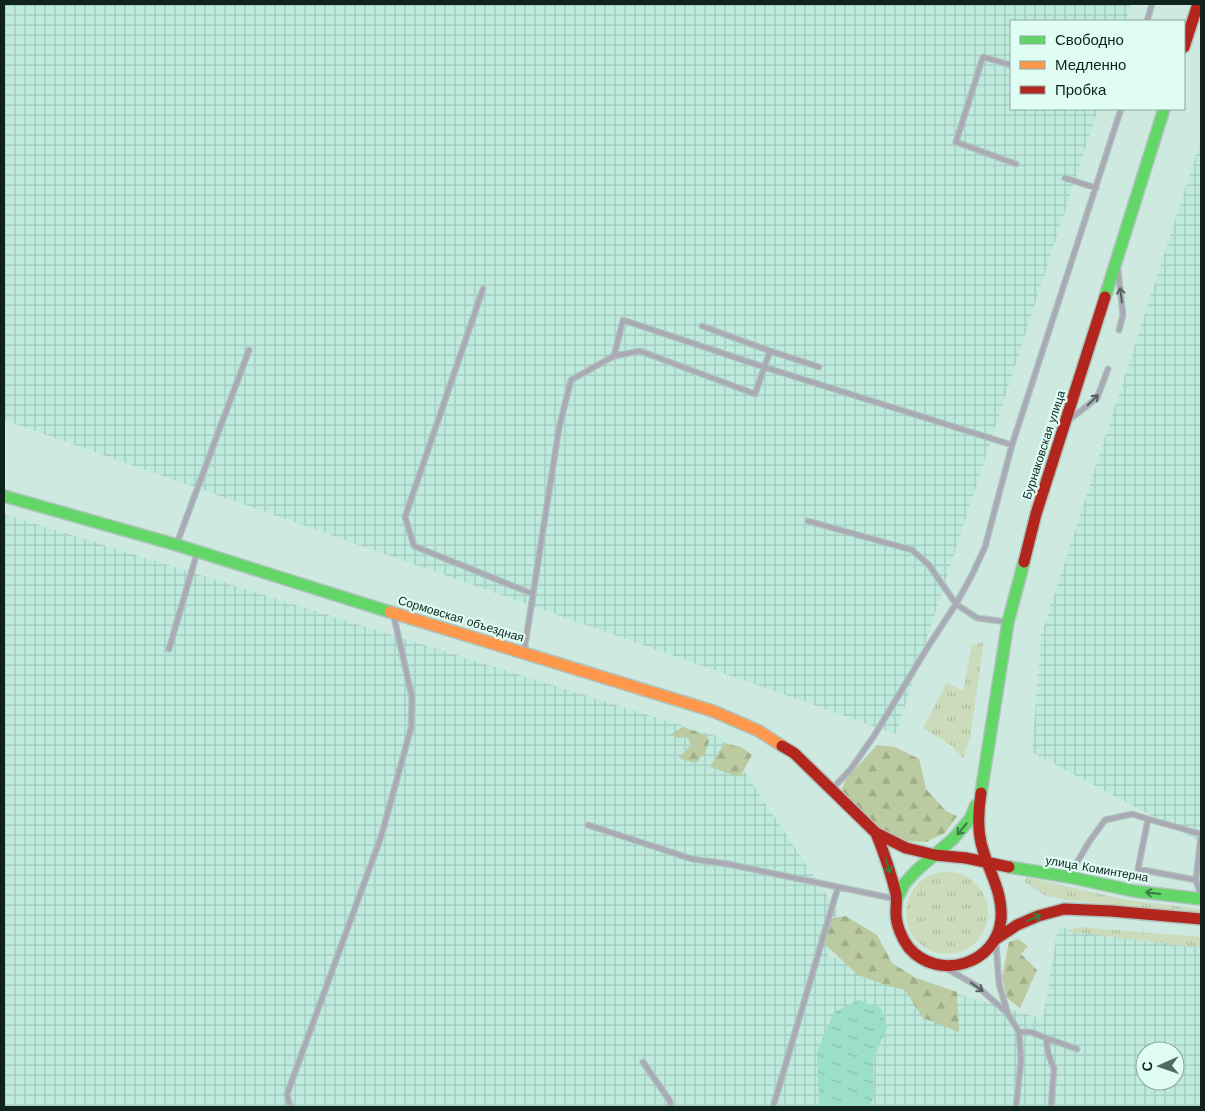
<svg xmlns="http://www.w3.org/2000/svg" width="1205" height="1111" font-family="'Work Sans',sans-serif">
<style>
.industrial{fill:url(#industrial-grid);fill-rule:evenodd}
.grass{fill:url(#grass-tufts)}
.forest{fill:url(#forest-firs)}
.water{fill:url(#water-ripples)}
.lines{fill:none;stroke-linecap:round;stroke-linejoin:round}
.lane-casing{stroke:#aec3bc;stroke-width:7}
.fast-casing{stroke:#aec3bc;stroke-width:14}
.slow-casing{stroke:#aec3bc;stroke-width:14}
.jam-casing{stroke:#aec3bc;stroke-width:14}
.lane{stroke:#a9aab6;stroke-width:4.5}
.fast{stroke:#63d668;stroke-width:11}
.slow{stroke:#ff974d;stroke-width:11}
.jam{stroke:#b3261e;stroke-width:11}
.oneway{stroke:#556062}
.oneway2{stroke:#3a7d43}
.labels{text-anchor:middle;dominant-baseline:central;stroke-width:4.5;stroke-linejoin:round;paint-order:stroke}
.street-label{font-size:12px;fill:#10241e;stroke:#dffdf3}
</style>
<defs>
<pattern id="industrial-grid" width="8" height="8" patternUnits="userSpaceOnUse" patternTransform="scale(1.25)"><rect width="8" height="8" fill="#beebdd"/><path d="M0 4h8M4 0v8" fill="none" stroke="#a2c9bd"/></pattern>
<pattern id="grass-tufts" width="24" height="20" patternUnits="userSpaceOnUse" patternTransform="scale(1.25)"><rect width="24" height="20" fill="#ccdbbb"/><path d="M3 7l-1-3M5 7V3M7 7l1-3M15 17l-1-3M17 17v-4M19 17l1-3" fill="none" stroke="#aebca0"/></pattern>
<pattern id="forest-firs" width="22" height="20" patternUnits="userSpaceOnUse" patternTransform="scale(1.25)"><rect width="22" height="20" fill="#bbcaa0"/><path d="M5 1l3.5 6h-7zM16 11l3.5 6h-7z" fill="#a0ad89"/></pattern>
<pattern id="water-ripples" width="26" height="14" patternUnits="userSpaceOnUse" patternTransform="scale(1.25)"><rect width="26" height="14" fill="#9bdfca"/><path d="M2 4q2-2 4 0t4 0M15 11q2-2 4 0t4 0" fill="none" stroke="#84bfad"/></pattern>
</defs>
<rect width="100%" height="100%" fill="#cee9e0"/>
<path class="industrial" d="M4 4H1131L1126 21H1011V109H1098L896 734 4 420Z
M1201 140V842L1032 752 1041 636Z
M4 514 722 738 837 911 828 956 1043 1019 1058 927 1201 945V1107H4ZM1145 1051H1175V1081H1145Z"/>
<path class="grass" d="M984 642 970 738 963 758 952 746 923 728 947 683 963 691 972 645Z
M906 913a41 41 0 1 1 82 0a41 41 0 1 1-82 0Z
M1026 877 1126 900 1201 909V914L1066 900 1046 896 1025 882Z
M1079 927 1201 937V948L1065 931Z"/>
<path class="forest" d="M682 727 706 735 709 741 705 753 696 763 678 758 691 745 687 737 677 738 672 734Z
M724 743 741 747 752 755 740 777 710 767Z
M877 745 895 747 919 759 926 789 946 811 957 816 945 833 926 842 903 841 878 829 840 794 846 779Z
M846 916 877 935 892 963 916 978 957 992 959 1032 923 1018 905 990 888 986 858 975 818 938 827 919Z
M1018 939 1028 946 1021 954 1037 970 1020 1008 1007 998 1002 977 1009 942Z"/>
<path class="water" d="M858 1000 881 1008 887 1028 873 1060 874 1097 869 1107H819L817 1052 834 1012Z"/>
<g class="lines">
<defs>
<path id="lane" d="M1147 21 1152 4
M1011 65 983 57 956 142 1016 164
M1065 178 1096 188
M1118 270 1123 315 1119 330
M483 289 405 517 414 546 533 594
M770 351 819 367
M614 356 623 320 764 367 1012 445
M1069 420 1097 398 1108 369
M808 521 912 550 929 565 956 604 977 618 1008 622
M177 543 249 350
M169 649 197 553
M524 652 559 428 571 380 614 356 640 351 755 394 770 351 702 326
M832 789 850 770 874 736 929 645 956 604 972 575 985 547 1012 445 1121 109
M1148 819 1201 834 1196 880
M588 825 692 859 728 864 896 899
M1069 876 1089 842 1105 820 1132 814 1148 819 1138 869 1196 880 1201 896
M996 943 999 984 1008 1014 1019 1032 1021 1060 1016 1107
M949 970 977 986 1007 1013
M1019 1032H1031L1046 1038 1077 1049
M1046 1038 1048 1053 1054 1069 1051 1107
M643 1062 670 1101 671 1107
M292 1107 289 1104 287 1094 381 837 411 728 412 697 394 617
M773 1107 838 887"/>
<path id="fast" d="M1105 297 1164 109
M4 496 177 545 390 612
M981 793 1008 622 1024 562
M1009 867 1069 877 1134 891 1201 899
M897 899 904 884 917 870 953 839 970 819 976 805"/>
<path id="slow" d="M390 612 713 711 759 731 782 746"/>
<path id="jam" d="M1184 47 1198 4
M1024 562 1036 514 1105 297
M782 746 794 753 876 833 906 848 935 855 966 858 1009 867
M876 833C884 853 891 873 896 894 897 901 896 907 896 913 896 925 902 939 909 948 939 982 997 964 1001 919 1003 893 990 874 983 850 977 832 978 812 981 793
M996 939 1017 925 1038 916 1064 909 1111 911 1201 919"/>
</defs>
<use href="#lane" class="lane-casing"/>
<use href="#fast" class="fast-casing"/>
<use href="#slow" class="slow-casing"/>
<use href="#jam" class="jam-casing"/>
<use href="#lane" class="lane"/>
<use href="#fast" class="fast"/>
<use href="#slow" class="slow"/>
<use href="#jam" class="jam"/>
</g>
<defs><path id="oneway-shaft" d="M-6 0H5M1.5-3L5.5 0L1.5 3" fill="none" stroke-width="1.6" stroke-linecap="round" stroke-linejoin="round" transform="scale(1.25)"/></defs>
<g class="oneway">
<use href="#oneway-shaft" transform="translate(1121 295) rotate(-97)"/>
<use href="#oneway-shaft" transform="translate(1093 400) rotate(-45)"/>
<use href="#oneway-shaft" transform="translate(977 987) rotate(36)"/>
</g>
<g class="oneway2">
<use href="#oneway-shaft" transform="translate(962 829) rotate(130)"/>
<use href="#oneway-shaft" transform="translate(888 866) rotate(74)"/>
<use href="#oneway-shaft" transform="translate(1153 893) rotate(-173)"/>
<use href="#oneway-shaft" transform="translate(1034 918) rotate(-23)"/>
</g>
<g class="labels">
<g class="street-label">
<text transform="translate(1044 445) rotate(-72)">Бурнаковская улица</text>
<text transform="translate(461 619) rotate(17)">Сормовская объездная</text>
<text transform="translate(1097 869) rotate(10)">улица Коминтерна</text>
</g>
</g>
<rect width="1205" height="1111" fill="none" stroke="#10241e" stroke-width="10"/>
<rect x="1010" y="20" width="175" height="90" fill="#dffdf3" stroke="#8ca69e"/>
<rect x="1020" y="36" width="25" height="8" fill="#63d668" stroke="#8ca69e"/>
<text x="1055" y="45" font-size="15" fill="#10241e">Свободно</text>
<rect x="1020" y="61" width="25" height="8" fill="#ff974d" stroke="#8ca69e"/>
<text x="1055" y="70" font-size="15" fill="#10241e">Медленно</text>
<rect x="1020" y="86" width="25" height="8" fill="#b3261e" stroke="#8ca69e"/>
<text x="1055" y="95" font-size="15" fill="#10241e">Пробка</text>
<g transform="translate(1160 1066) rotate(268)"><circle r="24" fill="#dffdf3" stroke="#8ca69e"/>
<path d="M0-4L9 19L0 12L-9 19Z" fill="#526962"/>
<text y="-8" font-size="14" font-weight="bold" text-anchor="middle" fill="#10241e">С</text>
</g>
</svg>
